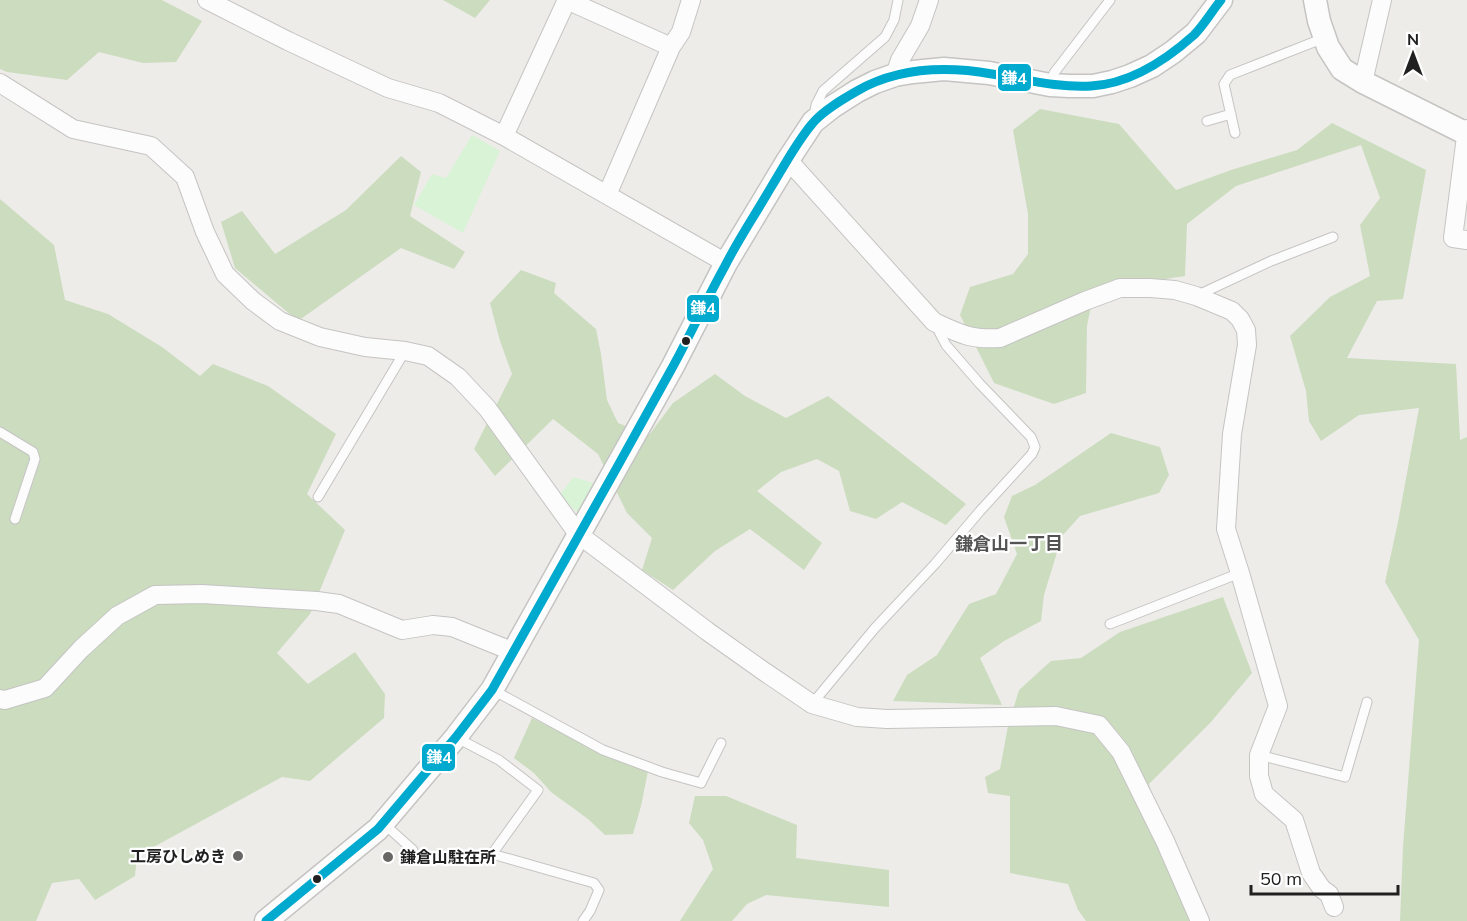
<svg xmlns="http://www.w3.org/2000/svg" width="1467" height="921" font-family="Mulish,'Noto Sans JP',sans-serif">
<style>
.forest{fill:#cbdcbf}
.park{fill:#d8f3d6}
.lines{fill:none;stroke-linecap:round;stroke-linejoin:round}
.service-casing{stroke:#c5c4c3;stroke-width:11}
.minor-casing{stroke:#c5c4c3;stroke-width:20}
.tertiary-casing{stroke:#c5c4c3;stroke-width:25}
.service{stroke:#fcfcfc;stroke-width:9}
.minor{stroke:#fcfcfc;stroke-width:18}
.tertiary{stroke:#fcfcfc;stroke-width:22}
.bus-1-casing{stroke:#fff;stroke-width:14}
.bus-1{stroke:#00a9ce;stroke-width:9}
.bus-dot{fill:#202020;stroke:#fff;stroke-width:2}
.poi-dot{fill:#686766;stroke:#fff;stroke-width:2}
.labels{text-anchor:middle;dominant-baseline:central;stroke-width:4.5;stroke-linejoin:round;paint-order:stroke}
.poi-label{font-size:16px;font-weight:bold;fill:#202020;stroke:#fff;text-anchor:end}
.neighbourhood-label{font-size:18px;font-weight:bold;fill:#535353;stroke:#fff}
.line-badge{stroke:#fff;stroke-width:2}
.badge-label{font-size:16px;text-anchor:middle;font-weight:bold;fill:#fff}
</style>
<rect width="100%" height="100%" fill="#eeece9"/>
<path class="forest" d="M0 0H162L202 21 176 62 143 63 99 52 67 80 7 72 0 69Z
M443 0H490L475 18Z
M1040 109 1119 124 1176 190 1231 170 1297 150 1332 123 1426 170 1403 299 1377 301 1347 358 1456 364 1460 440 1467 437V921H1400L1403 847 1419 640 1385 582 1398 522 1419 408 1359 415 1321 441 1309 421 1306 391 1290 336 1330 297 1370 276 1360 225 1380 198 1361 145 1236 186 1187 224 1185 276 1105 288 1090 311 1087 326 1086 393 1054 404 994 383 960 315 970 287 1013 274 1028 254V214L1013 130Z
M401 156 421 172 410 216 465 252 454 269 401 248 298 321 235 268 221 222 242 211 275 254 346 210Z
M0 199 54 245 65 300 108 314 162 347 200 376 213 364 268 386 336 434 307 494 345 530 310 614 277 653 308 684 355 652 385 694 384 718 310 781 282 777 137 856 135 876 95 900 79 879 52 883 36 921H0Z
M521 270 556 283 554 293 596 329 601 354 607 400 618 423 649 435 673 403 715 374 745 396 786 418 828 396 966 504 946 525 902 502 876 519 850 511 839 471 817 459 781 472 757 491 822 543 804 570 750 529 715 551 673 590 642 570 652 538 627 513 598 454 553 419 495 476 474 449 512 374 500 341 490 303Z
M1111 433 1160 447 1169 475 1159 493 1080 516 1062 536 1044 595 1041 621 1004 641 980 658 1002 705 893 701 907 675 937 655 969 604 996 594 1017 554 1004 517 1012 496 1035 485Z
M1223 597 1252 673 1211 722 1149 784 1189 921H1086L1078 910 1068 884 1010 873V796L988 793 985 777 1000 769 1008 726 1019 690 1051 661 1081 658 1120 632Z
M532 718 601 753 648 771 641 806 633 834 605 835 588 819 551 792 534 773 514 758Z
M695 796H726L797 825 796 858 889 870V907L766 895 747 904 732 921H680L713 869 703 840 689 823Z"/>
<path class="park" d="M472 135 500 151 463 233 414 205 432 174 446 178Z
M573 477 597 484 578 513 559 496Z"/>
<g class="lines">
<defs>
<path id="service" d="M1050 85 1054 73 1110 0
M814 117 816 105 823 91 885 37 894 20 898 0
M1207 121 1231 114
M1235 133 1224 84 1230 75 1324 38
M1196 296 1271 261 1333 237
M0 432 33 452 35 459 15 519
M318 497 405 351
M1110 624 1240 573
M493 690 603 750 662 772 701 783 721 743
M812 704 875 628 935 564 980 511 1032 454 1035 447 1031 437 980 384 946 345 935 324
M457 738 499 760 538 790 492 854 594 883 599 890 590 911 583 921
M1259 755 1345 777 1367 702
M383 823 413 850"/>
<path id="minor" d="M207 0 288 41 388 88 439 103 504 136
M671 47 681 32 691 0
M895 75 900 60 920 26 929 0
M1363 82 1382 0
M0 83 73 129 151 146 185 177 205 232 225 274 253 301 280 321 320 337 365 347 405 351 428 356 458 377 487 408 578 534 707 631 762 670 812 704 857 717 887 719 1056 716 1099 725 1121 752 1165 841 1200 921
M1467 129 1453 238 1467 240
M788 160 934 322C960 334 971 340 1000 338L1085 301 1120 288H1150L1175 290 1196 296 1232 311 1240 319 1246 330 1247 345 1232 434 1226 529 1240 573 1278 706 1259 755V776L1264 794 1294 820 1311 873 1322 889 1329 894 1334 907
M607 195 671 47 569 1 565 4 504 136 726 263
M0 699 5 700 45 688 81 649 117 616 155 595 202 594 317 601 339 604 402 630 433 625 452 627 514 652"/>
<path id="tertiary" d="M1315 0 1319 21 1328 47 1342 69 1363 82 1467 134
M266 921 378 829 456 737 492 690 673 366 726 263 788 160 813 122 832 107 857 91 875 82 895 75 913 72 944 69 989 73 1050 85 1069 86H1093L1112 82 1130 76 1152 66 1173 52 1196 33 1221 0"/>
</defs>
<use href="#service" class="service-casing"/>
<use href="#minor" class="minor-casing"/>
<use href="#tertiary" class="tertiary-casing"/>
<use href="#service" class="service"/>
<use href="#minor" class="minor"/>
<use href="#tertiary" class="tertiary"/>
<defs>
<path id="bus-1" d="M266 921 378 829 456 737 492 690C552 583 612 477 671 370 690 336 706 300 725 266 738 240 755 215 770 189 783 168 796 143 812 124 822 111 843 99 857 91 897 68 946 66 992 74 1025 79 1057 88 1091 86 1129 84 1166 60 1194 35 1204 25 1212 11 1221 0"/>
</defs>
<use href="#bus-1" class="bus-1-casing"/>
<use href="#bus-1" class="bus-1"/>
</g>
<g class="bus-dot">
<circle cx="686" cy="341" r="5"/>
<circle cx="317" cy="879" r="5"/>
</g>
<g class="poi-dot">
<circle cx="238" cy="856" r="6"/>
<circle cx="388" cy="857" r="6"/>
</g>
<g class="labels">
<g class="poi-label">
<text x="226" y="856">工房ひしめき</text>
<text x="400" y="857" text-anchor="start">鎌倉山駐在所</text>
</g>
<g class="neighbourhood-label">
<text x="1009" y="543">鎌倉山一丁目</text>
</g>
</g>
<g class="line-badge">
<rect x="997" y="63" width="35" height="29" rx="6" fill="#00a9ce"/>
<rect x="686" y="294" width="34" height="29" rx="6" fill="#00a9ce"/>
<rect x="421" y="743" width="35" height="29" rx="6" fill="#00a9ce"/>
</g>
<g class="badge-label">
<text x="1014" y="84">鎌4</text>
<text x="703" y="314">鎌4</text>
<text x="439" y="763">鎌4</text>
</g>
<g transform="translate(1413 54)" stroke="#ffffff" stroke-width="4.5" paint-order="stroke">
<path d="M0-4.5L10 22L0 15L-10 22Z" fill="#202020"/>
<text y="-9" font-size="16" font-weight="bold" text-anchor="middle" fill="#202020">N</text>
</g>
<path d="M1251 885v9h147v-9" fill="none" stroke="#202020" stroke-width="3"/>
<text x="1260" y="885" font-size="18" fill="#202020" stroke="#ffffff" stroke-width="4.5" paint-order="stroke">50 m</text>
</svg>
